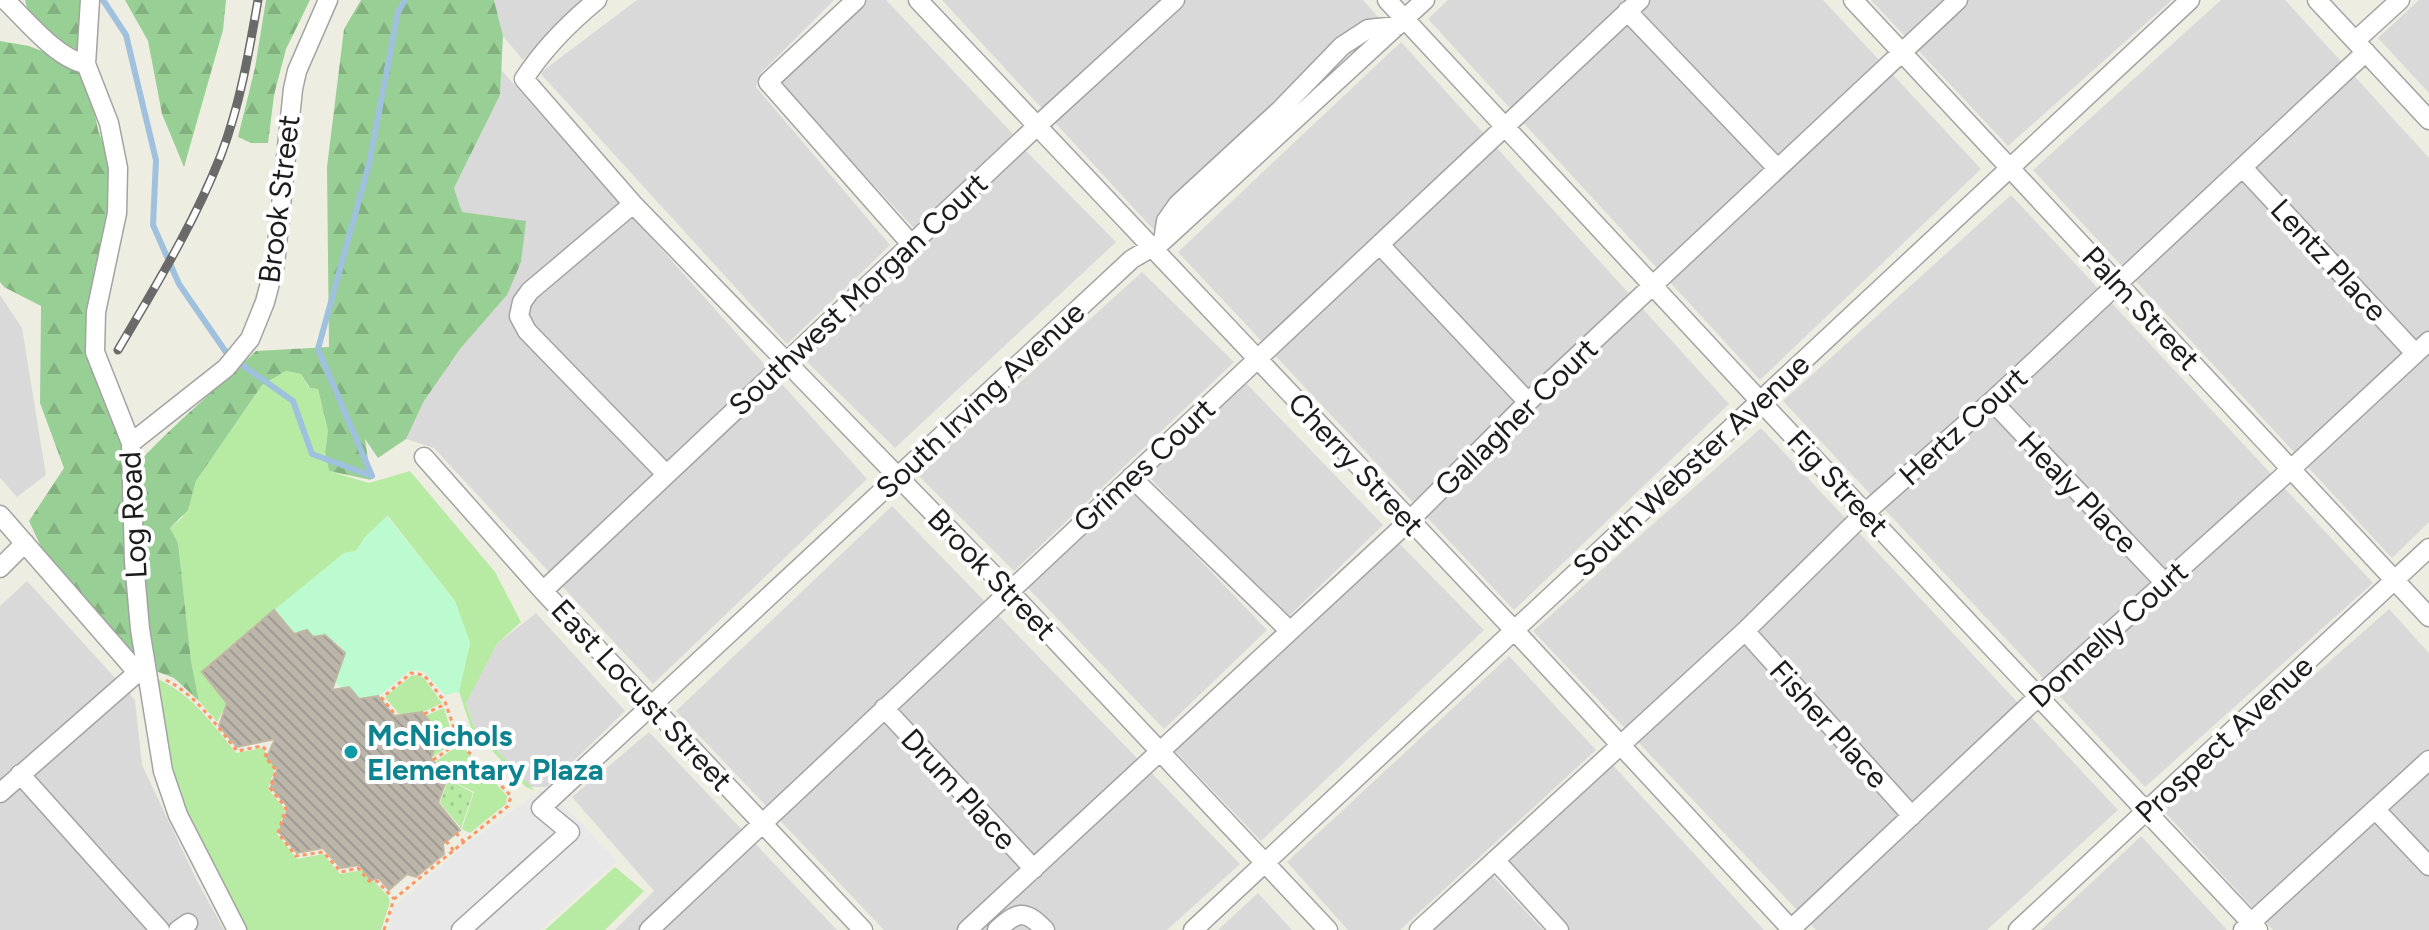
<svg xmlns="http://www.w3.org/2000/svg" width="2429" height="930" font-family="Figtree,sans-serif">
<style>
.residential{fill:#dad9d9}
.grass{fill:#b7eba4}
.forest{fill:url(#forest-firs)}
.park{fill:#bbfbcf}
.garden{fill:url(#garden-dots)}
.parking{fill:#e8e8e8}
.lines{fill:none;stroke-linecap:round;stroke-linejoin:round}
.stream{stroke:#9fc1dd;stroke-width:6}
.building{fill:url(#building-back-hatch);stroke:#c0b6a3;stroke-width:2}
.minor-casing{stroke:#a3a3a3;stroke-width:21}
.path{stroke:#fe9562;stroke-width:3;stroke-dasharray:4 4;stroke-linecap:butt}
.minor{stroke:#fff;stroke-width:18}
.rail-casing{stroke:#6a6a6a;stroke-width:9}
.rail{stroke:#fff;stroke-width:6;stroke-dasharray:18;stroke-linecap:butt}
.culture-dot{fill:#0f9aa8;stroke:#fff;stroke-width:3}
.labels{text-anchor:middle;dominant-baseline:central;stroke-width:8;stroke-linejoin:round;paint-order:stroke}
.street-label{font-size:30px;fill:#1c1c1c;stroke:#fff}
.culture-label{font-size:30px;font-weight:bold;fill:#0d838f;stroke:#fff;text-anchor:start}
</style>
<defs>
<pattern id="forest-firs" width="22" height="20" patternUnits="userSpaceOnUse" patternTransform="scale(2)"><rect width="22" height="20" fill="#98cf94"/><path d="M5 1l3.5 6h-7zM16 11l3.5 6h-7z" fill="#82b17f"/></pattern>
<pattern id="garden-dots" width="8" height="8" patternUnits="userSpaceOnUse" patternTransform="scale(2)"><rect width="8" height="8" fill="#b7eba4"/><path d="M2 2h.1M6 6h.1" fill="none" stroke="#9dc98d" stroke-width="1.8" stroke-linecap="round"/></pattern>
<pattern id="building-back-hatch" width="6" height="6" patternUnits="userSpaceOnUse" patternTransform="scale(2)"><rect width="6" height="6" fill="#bbb5aa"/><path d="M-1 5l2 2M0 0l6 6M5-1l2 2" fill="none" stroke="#a09b92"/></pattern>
</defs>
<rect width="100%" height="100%" fill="#eeede1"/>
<path class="residential" d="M494 0H581L523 60 503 36Z
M637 0H834L760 74 756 87 890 245 787 344 540 73Z
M867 0H886L1013 134 914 228 778 83Z
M942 0H1363L1379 18 1153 229Z
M1448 0H1823L1981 169 1760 380 1428 19Z
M1871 0H2172L2008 146Z
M2221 0H2285L2429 158V522L2392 558 2033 170Z
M2419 0H2429V93L2378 38Z
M1401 42 1729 404 1514 610 1178 252Z
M501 70 867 479 653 684 434 448 406 439 424 401 460 349 507 295 525 222 462 212 454 188 500 95Z
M1025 150 1116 242 895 448 801 356Z
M2011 195 2373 583 2145 787 1783 401Z
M1142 272 1234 362 1014 571 918 475Z
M0 295 22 328 46 475 17 497 0 478Z
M1244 381 1383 525 1286 619 1147 475Z
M1761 428 2118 810 1987 930H1816L1533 631Z
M1129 486 1267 630 1164 729 1025 585Z
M892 506 1240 864 1167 930H884L676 711Z
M1398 542 1484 630 1261 841 1173 749Z
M27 581 135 700 142 765 196 879 224 930H0V606Z
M2389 609 2429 653V930H2273L2162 809Z
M536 613 625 711 547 787H526L473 725 466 702 497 644Z
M1509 656 1596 750 1400 930H1348L1287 862Z
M649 732 837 930H615L654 891 572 797Z
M1611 763 1764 930H1568L1504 860Z
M2141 836 2227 930H2041Z
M1488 871 1543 930H1425Z
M1258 893 1292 930H1218Z"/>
<path class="grass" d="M286 371 301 374 309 388 318 389 328 431 325 452 329 471 369 483 410 471 495 572 521 622 497 644 466 703 473 725 535 791 526 787 471 728 459 691 470 643 455 601 388 516 366 536 356 551 344 553 202 672 227 703 217 722 199 701 191 661 178 543 170 528 182 518 196 481 262 385Z
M416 675 424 678 442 703 423 712 400 715 385 697 411 676Z
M150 676C189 690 211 722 236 753L262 748 275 767 268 789 285 809 277 834 297 859 323 854 340 874 363 870 388 896 390 902 381 930H240L180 815Z
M444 708 452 734 457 741 431 758 439 733 425 716Z
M460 744 507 796 506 804 470 833 462 829 474 792 448 779 435 762Z
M615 867 644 891 605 930H545Z"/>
<path class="forest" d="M25 0H81L79 55C57 42 30 27 25 0Z
M125 0H226L223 30 184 167 162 114 148 41Z
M266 0H310L286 49 274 95 268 143H251L238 137 255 68Z
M361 0H494L503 36 500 95 454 188 462 212 526 221 521 262 507 295 460 349 424 401 406 439 378 458 365 439 371 480 329 471 325 452 328 431 318 389 310 388 301 374 286 371 262 385 196 481 188 510 170 528 178 543 191 661 199 701 174 678 148 668 138 586 140 461C176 422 218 388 256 351L329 347 327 167 344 29Z
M0 41 29 46 83 67 90 88 98 130 110 162 113 215 92 301 128 475 140 663 49 564 29 521 64 468 40 403 41 306 4 287 0 282Z"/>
<path class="park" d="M387 516 455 601 470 643 459 692 445 695 424 672 416 670 408 672 379 696 359 699 349 687 341 688 335 681 344 656 340 652 343 650 336 642 333 643 325 635 313 637 307 630 294 634 274 610 344 553 356 551 366 536Z"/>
<path class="garden" d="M448 779 473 793 461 828 440 803Z"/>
<path class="parking" d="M547 787 617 861 540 930H389L393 908 465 845Z"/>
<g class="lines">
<path class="stream" d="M103 0 126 35 156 160 153 225 179 284 228 355 293 401 312 454 372 476
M372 476 318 349 369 164 398 12 405 0"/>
</g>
<path class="building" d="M274 610 294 634 307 630 313 637 325 635 345 653 332 690 349 687 359 699 378 696 394 716 422 712 439 733 431 758 447 778 438 803 460 830 443 844 444 854 416 877 407 874 389 890 379 878 371 880 359 865 341 868 323 848 297 853 279 832 288 807 271 787 277 769 267 757 275 739 237 747 219 726 227 703 202 672Z"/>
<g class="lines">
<defs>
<path id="minor" d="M5 0C26 20 57 59 86 64
M90 0 86 64 109 123 118 168 117 213 96 312 95 352 131 443 134 561 140 629 163 771 178 815 237 930
M597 0C569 23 544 48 524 79L633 204 1010 592 1328 930
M856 0 768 82 912 245
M918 0 1514 630 1792 930
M1387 0 1760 401 2258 930
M1853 0 2429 617
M2317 0 2429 120
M1627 11 1777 168
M2355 41 2400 0
M2243 168 2415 353
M633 204 530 291 522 302 519 316 527 331 666 474
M1163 241 1166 221 1178 204 1280 110 1342 46 1368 29 1397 26
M1380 245 1528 402
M1992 401 2165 583
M131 443 226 368 250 339 265 302 275 264 293 89 297 71 328 0
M424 457 543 591 863 930
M1131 477 1290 631
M0 515 137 672
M0 568 25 543
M543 591 1037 126 1175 0
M1745 631 1912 816
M884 708 1034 869
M20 774 160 930
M0 793 145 666
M2375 809 2429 866
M1495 860 1559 930
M178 930 188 923
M461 930 570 832 541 808 1132 259 1163 241 1425 0
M649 930 1640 0
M967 930 1408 522 1528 402 1958 0
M997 930C1017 912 1024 908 1045 930
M1193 930 2190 0
M1419 930 1745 631 1866 512 1992 401 2366 52
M1790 930 2038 697 2290 470 2429 341
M2018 930 2429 548
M2243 930 2429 760"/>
</defs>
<use href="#minor" class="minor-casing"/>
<path class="path" d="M166 680C196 695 216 725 237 751L262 746 267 751 265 757 276 770 270 788 286 808 278 833 296 856 323 852 341 872 358 868 369 881H377L394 899
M424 714 446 704
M433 760 459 742
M456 833 464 842
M446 841 454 851
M384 930 394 899 508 806 511 796 459 742 445 702 424 675 411 673 382 698 396 716"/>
<use href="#minor" class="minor"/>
<defs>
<path id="rail" d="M118 350C155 287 194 224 221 155 240 105 249 52 258 0"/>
</defs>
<use href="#rail" class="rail-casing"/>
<use href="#rail" class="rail"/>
</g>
<circle class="culture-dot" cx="351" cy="752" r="8"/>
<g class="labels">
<g class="street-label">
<text transform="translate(279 199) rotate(-83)">Brook Street</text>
<text transform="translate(2329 260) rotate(47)">Lentz Place</text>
<text transform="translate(858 294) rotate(-43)">Southwest Morgan Court</text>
<text transform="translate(2141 308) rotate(47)">Palm Street</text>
<text transform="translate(980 400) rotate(-43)">South Irving Avenue</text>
<text transform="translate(1516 417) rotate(-44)">Gallagher Court</text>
<text transform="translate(1963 426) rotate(-42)">Hertz Court</text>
<text transform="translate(1356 464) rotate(47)">Cherry Street</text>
<text transform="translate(1144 465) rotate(-43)">Grimes Court</text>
<text transform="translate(1691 465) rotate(-43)">South Webster Avenue</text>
<text transform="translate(1838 483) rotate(47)">Fig Street</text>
<text transform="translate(2078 492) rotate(46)">Healy Place</text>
<text transform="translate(133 515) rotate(-93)">Log Road</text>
<text transform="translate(992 574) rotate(46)">Brook Street</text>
<text transform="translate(2108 634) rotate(-42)">Donnelly Court</text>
<text transform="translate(642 695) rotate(47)">East Locust Street</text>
<text transform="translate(1829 724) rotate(48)">Fisher Place</text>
<text transform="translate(2224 739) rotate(-43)">Prospect Avenue</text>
<text transform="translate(959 789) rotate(47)">Drum Place</text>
</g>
<g class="culture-label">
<text x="367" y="735">McNichols<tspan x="367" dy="34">Elementary Plaza</tspan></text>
</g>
</g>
</svg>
